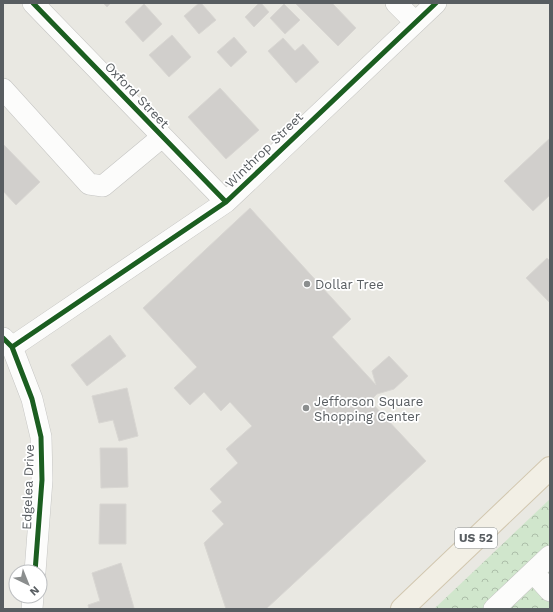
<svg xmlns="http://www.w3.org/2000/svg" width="553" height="612" font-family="'Work Sans',sans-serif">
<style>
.park{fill:url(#park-crowns)}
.building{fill:#d1cfcc;stroke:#d8d6d2}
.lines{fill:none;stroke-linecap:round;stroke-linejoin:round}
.minor-casing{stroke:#c5c5c3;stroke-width:22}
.major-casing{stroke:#d2c7af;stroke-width:24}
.minor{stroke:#fcfcfb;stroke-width:21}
.major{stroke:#f2efe5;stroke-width:22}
.cycleway-casing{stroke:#fff;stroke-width:8}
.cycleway{stroke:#1b5e20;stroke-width:5}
.poi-dot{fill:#8b8e8e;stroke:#fff;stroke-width:1.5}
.labels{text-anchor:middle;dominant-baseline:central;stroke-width:3.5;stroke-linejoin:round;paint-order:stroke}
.shield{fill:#fff;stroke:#8a8e90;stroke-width:1}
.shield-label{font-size:12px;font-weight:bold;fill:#585d61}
.street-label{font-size:13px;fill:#585d61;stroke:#fff}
.poi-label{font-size:13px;fill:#585d61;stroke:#fff;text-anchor:start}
</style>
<defs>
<pattern id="park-crowns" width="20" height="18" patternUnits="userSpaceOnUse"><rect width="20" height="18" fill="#d0e6cc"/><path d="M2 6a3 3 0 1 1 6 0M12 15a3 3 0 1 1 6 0" fill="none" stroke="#acbea9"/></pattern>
</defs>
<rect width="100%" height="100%" fill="#e9e8e2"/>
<path class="park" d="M550 499V609H434Z"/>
<path class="building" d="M103 3H111L107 7Z
M199 3H201L216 20 199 34 184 16Z
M259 3H261L269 12 254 27 245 17Z
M295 3H332L356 28 338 46Z
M144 4 162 24 143 42 125 22Z
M284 4 300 20 285 34 270 18Z
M172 35 191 57 169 77 149 55Z
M234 37 247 52 231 67 217 52Z
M283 38 295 51 303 44 319 62 296 83 268 51Z
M220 88 259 130 226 159 188 117Z
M550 138V195L533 211 504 181Z
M3 144 40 182 16 205 3 191Z
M250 208 351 319 332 337 376 385 372 371 389 356 408 376 394 389 377 394 370 401 426 461 266 609H226L204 543 224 524 212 511 222 502 210 489 238 463 226 449 252 426 230 402 221 411 204 392 190 405 174 388 197 367 143 308Z
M547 258 550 261V303L526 278Z
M110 335 126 356 87 386 71 365Z
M127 388 138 436 119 441 113 420 99 423 92 396Z
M100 448H127L128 487 101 488Z
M100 504H126V544H99Z
M121 563 134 608 130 609H89L88 605 100 601 92 573Z"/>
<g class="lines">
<defs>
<path id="minor" d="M33 3 226 202
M396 3 415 22
M3 89 89 184 103 186 162 137
M3 338 12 347 32 399 41 437 42 480 35 572
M12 347 226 202 436 3
M533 572 550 591
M32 609 33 596
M494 609 550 556"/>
<path id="major" d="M402 609 550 468"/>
</defs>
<use href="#minor" class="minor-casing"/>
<use href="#major" class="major-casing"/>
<use href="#minor" class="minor"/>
<use href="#major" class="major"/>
<defs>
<path id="cycleway" d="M33 3 226 202
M3 338 12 347 32 399 41 437 42 480 35 572
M12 347 226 202 436 3"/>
</defs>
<use href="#cycleway" class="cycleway-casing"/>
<use href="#cycleway" class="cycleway"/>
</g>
<g class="poi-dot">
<circle cx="307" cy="284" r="4"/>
<circle cx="306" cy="408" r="4"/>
</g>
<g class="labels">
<rect class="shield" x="455" y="528" width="42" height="20" rx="3"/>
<g class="shield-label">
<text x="476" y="538">US 52</text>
</g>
<g class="street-label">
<text transform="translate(137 95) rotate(46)">Oxford Street</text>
<text transform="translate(264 150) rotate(-44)">Winthrop Street</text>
<text transform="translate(28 487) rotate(-88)">Edgelea Drive</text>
</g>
<g class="poi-label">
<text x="315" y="284">Dollar Tree</text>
<text x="314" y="401">Jefforson Square<tspan x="314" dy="15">Shopping Center</tspan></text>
</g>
</g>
<rect width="553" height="612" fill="none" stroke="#585d61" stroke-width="8"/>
<g transform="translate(28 584) rotate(137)"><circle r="19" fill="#ffffff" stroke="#bcbec0"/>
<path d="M0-3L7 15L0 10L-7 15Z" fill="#8b8e8e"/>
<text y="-6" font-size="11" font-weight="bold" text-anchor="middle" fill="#585d61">N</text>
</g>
</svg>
